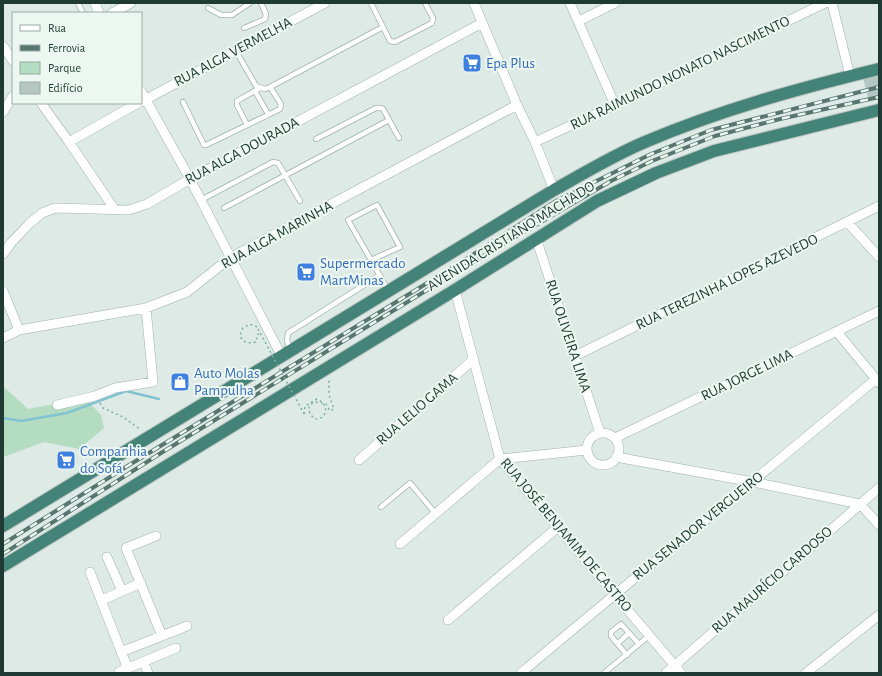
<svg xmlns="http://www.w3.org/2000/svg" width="882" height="676" font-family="'Alegreya Sans',sans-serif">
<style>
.green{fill:#b4dcc1}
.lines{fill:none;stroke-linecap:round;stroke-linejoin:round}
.stream{stroke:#82c3d2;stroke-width:2.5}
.building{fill:#b5c7c1}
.service-casing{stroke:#a0b2ac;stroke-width:6}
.minor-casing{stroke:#a0b2ac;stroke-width:10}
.trunk-casing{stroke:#bcc4c2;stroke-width:14}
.path{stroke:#7cafa1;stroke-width:1.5;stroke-dasharray:2 3;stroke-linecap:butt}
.service{stroke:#fff;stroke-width:4.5}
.minor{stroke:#fff;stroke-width:9}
.trunk{stroke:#448478;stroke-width:12}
.rail-casing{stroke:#58766f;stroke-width:4}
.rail{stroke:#edf7f2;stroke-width:2.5;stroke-dasharray:8;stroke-linecap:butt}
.path-bridge{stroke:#7cafa1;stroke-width:1.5;stroke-dasharray:2 3;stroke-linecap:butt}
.labels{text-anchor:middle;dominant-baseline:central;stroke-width:4;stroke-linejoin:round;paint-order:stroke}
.street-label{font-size:15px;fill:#1e3a33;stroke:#edf7f2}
.shop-label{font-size:15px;fill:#366cbe;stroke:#edf7f2;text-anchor:start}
</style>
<rect width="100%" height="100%" fill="#ddeae5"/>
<path class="green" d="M4 387 28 409 85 398 101 415 104 428 79 449 44 442 3 457V388Z"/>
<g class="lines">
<path class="stream" d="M3 418 21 421 67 413 126 391 159 399"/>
</g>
<path class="building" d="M879 75V99L869 101 863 78Z"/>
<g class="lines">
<defs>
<path id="service" d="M78 3 83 13
M371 3 383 27
M208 8 221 15H232L250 3
M244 28 265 19 266 14 261 3
M236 51 256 86 265 89 270 87 383 27 390 41 395 42 432 23 433 18 425 3
M255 91 268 114
M183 102 204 145H206L280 109 281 104 270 87
M247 125 237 105V101L260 88
M316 139 376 108H381L383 109 399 138
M201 200 273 162 278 163 300 201
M224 208 389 120
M371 260 348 220 377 205 400 247 371 260 388 290
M290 350 287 340 288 333 380 275
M381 507 410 483 436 514
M618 643 629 633
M627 655 611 636V632L621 624 639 644
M604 673 650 635"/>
<path id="minor" d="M95 3 99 13
M474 3 517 105 535 142 554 190
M570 3 615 105
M832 3 850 76
M112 13 131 3
M579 21 615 3
M3 46 13 61
M141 91 190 179 281 355
M141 102 325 3
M41 103 69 142 115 210
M3 112 13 96
M69 142 138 103
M535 142 615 105 825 3
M848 223 879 257
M536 238 600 433
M3 254 11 243 29 224 42 213 55 208 129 210 147 204 190 179 482 23
M455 290 500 459 681 673
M3 291 19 330
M837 332 879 383
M3 338 19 330 146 308 187 292 230 258 517 105
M575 356 879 206
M57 405 95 396 115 388 153 382 146 308
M587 449a16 16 0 1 1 32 0a16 16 0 1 1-32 0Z
M615 438 879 311
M616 457 753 482 860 504 879 525
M359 460 474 359
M156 536 126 548 162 636
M400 544 500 459 587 450
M107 557 122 591
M90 572 128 669
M102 600 141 583
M448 620 558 527
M121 652 187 626
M144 662 148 673
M119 672 176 648
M521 673C638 574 758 478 876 379
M666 673 879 488
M806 673 879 615"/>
<path id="trunk" d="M3 526 554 190C584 173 614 155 645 142 720 110 800 88 879 69
M3 566 455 290 597 201 656 173 714 151 879 110"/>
</defs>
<use href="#service" class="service-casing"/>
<use href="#minor" class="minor-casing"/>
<use href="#trunk" class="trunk-casing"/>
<path class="path" d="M257 327C251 323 248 325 243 328 236 339 245 345 256 342L257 338V335L260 333
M100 403 103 408 123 417 141 430
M304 414 305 406 317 399C326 403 329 412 321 418L315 419C310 415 305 407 313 403 317 401 322 403 326 404L330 411 334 409 329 395V379"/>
<use href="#service" class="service"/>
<use href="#minor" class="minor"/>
<use href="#trunk" class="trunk"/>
<defs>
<path id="rail" d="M3 544 126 467 460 263 556 201 651 154 711 130 879 87
M3 554 161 453 463 268 611 181 652 161 715 136 780 119 879 97"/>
</defs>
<use href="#rail" class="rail-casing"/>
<use href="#rail" class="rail"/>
<path class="path-bridge" d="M258 329 304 414"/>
</g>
<defs>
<symbol id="supermarket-square" viewBox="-11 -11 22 22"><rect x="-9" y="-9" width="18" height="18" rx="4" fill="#3f7fe0" stroke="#edf7f2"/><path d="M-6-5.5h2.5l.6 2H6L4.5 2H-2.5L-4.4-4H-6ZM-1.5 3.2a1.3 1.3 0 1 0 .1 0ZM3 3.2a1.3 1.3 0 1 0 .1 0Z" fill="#fff"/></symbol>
<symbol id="shop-square" viewBox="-11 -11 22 22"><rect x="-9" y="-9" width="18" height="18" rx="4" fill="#3f7fe0" stroke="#edf7f2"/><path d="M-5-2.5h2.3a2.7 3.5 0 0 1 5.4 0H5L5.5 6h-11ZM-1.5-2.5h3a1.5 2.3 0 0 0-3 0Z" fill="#fff"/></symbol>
</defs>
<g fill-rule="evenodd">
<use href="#supermarket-square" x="461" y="52" width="22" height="22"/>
<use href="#supermarket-square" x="295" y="261" width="22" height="22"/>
<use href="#shop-square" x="169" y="371" width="22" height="22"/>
<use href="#supermarket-square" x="55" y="449" width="22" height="22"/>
</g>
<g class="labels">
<g class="street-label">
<text transform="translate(233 52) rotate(-28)">RUA ALGA VERMELHA</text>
<text transform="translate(680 73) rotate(-26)">RUA RAIMUNDO NONATO NASCIMENTO</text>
<text transform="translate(242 151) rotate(-28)">RUA ALGA DOURADA</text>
<text transform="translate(277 235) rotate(-29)">RUA ALGA MARINHA</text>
<text transform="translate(511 236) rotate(-32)">AVENIDA CRISTIANO MACHADO</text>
<text transform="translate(727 282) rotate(-26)">RUA TEREZINHA LOPES AZEVEDO</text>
<text transform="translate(568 336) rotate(72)">RUA OLIVEIRA LIMA</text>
<text transform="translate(747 375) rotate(-26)">RUA JORGE LIMA</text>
<text transform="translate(417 409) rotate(-41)">RUA LELIO GAMA</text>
<text transform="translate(698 526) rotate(-39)">RUA SENADOR VERGUEIRO</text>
<text transform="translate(566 535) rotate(50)">RUA JOSÉ BENJAMIM DE CASTRO</text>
<text transform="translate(772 580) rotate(-41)">RUA MAURÍCIO CARDOSO</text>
</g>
<g class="shop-label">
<text x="486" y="63">Epa Plus</text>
<text x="320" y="263">Supermercado<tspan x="320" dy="17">MartMinas</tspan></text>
<text x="194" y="373">Auto Molas<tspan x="194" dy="17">Pampulha</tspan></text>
<text x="80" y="451">Companhia<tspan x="80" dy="17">do Sofá</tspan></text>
</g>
</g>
<rect width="882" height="676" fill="none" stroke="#1e3a33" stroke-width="8"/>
<rect x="12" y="12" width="130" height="92" fill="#edf7f2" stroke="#9aaba6"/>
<rect x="20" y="25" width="20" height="6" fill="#ffffff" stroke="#9aaba6"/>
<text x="48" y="32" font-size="12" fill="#1e3a33">Rua</text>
<rect x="20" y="45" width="20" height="6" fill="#58766f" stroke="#9aaba6"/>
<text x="48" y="52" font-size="12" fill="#1e3a33">Ferrovia</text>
<rect x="20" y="62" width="20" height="12" fill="#b4dcc1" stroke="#9aaba6"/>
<text x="48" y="72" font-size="12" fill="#1e3a33">Parque</text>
<rect x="20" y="82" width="20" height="12" fill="#b5c7c1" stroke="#9aaba6"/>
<text x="48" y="92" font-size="12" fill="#1e3a33">Edifício</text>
</svg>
